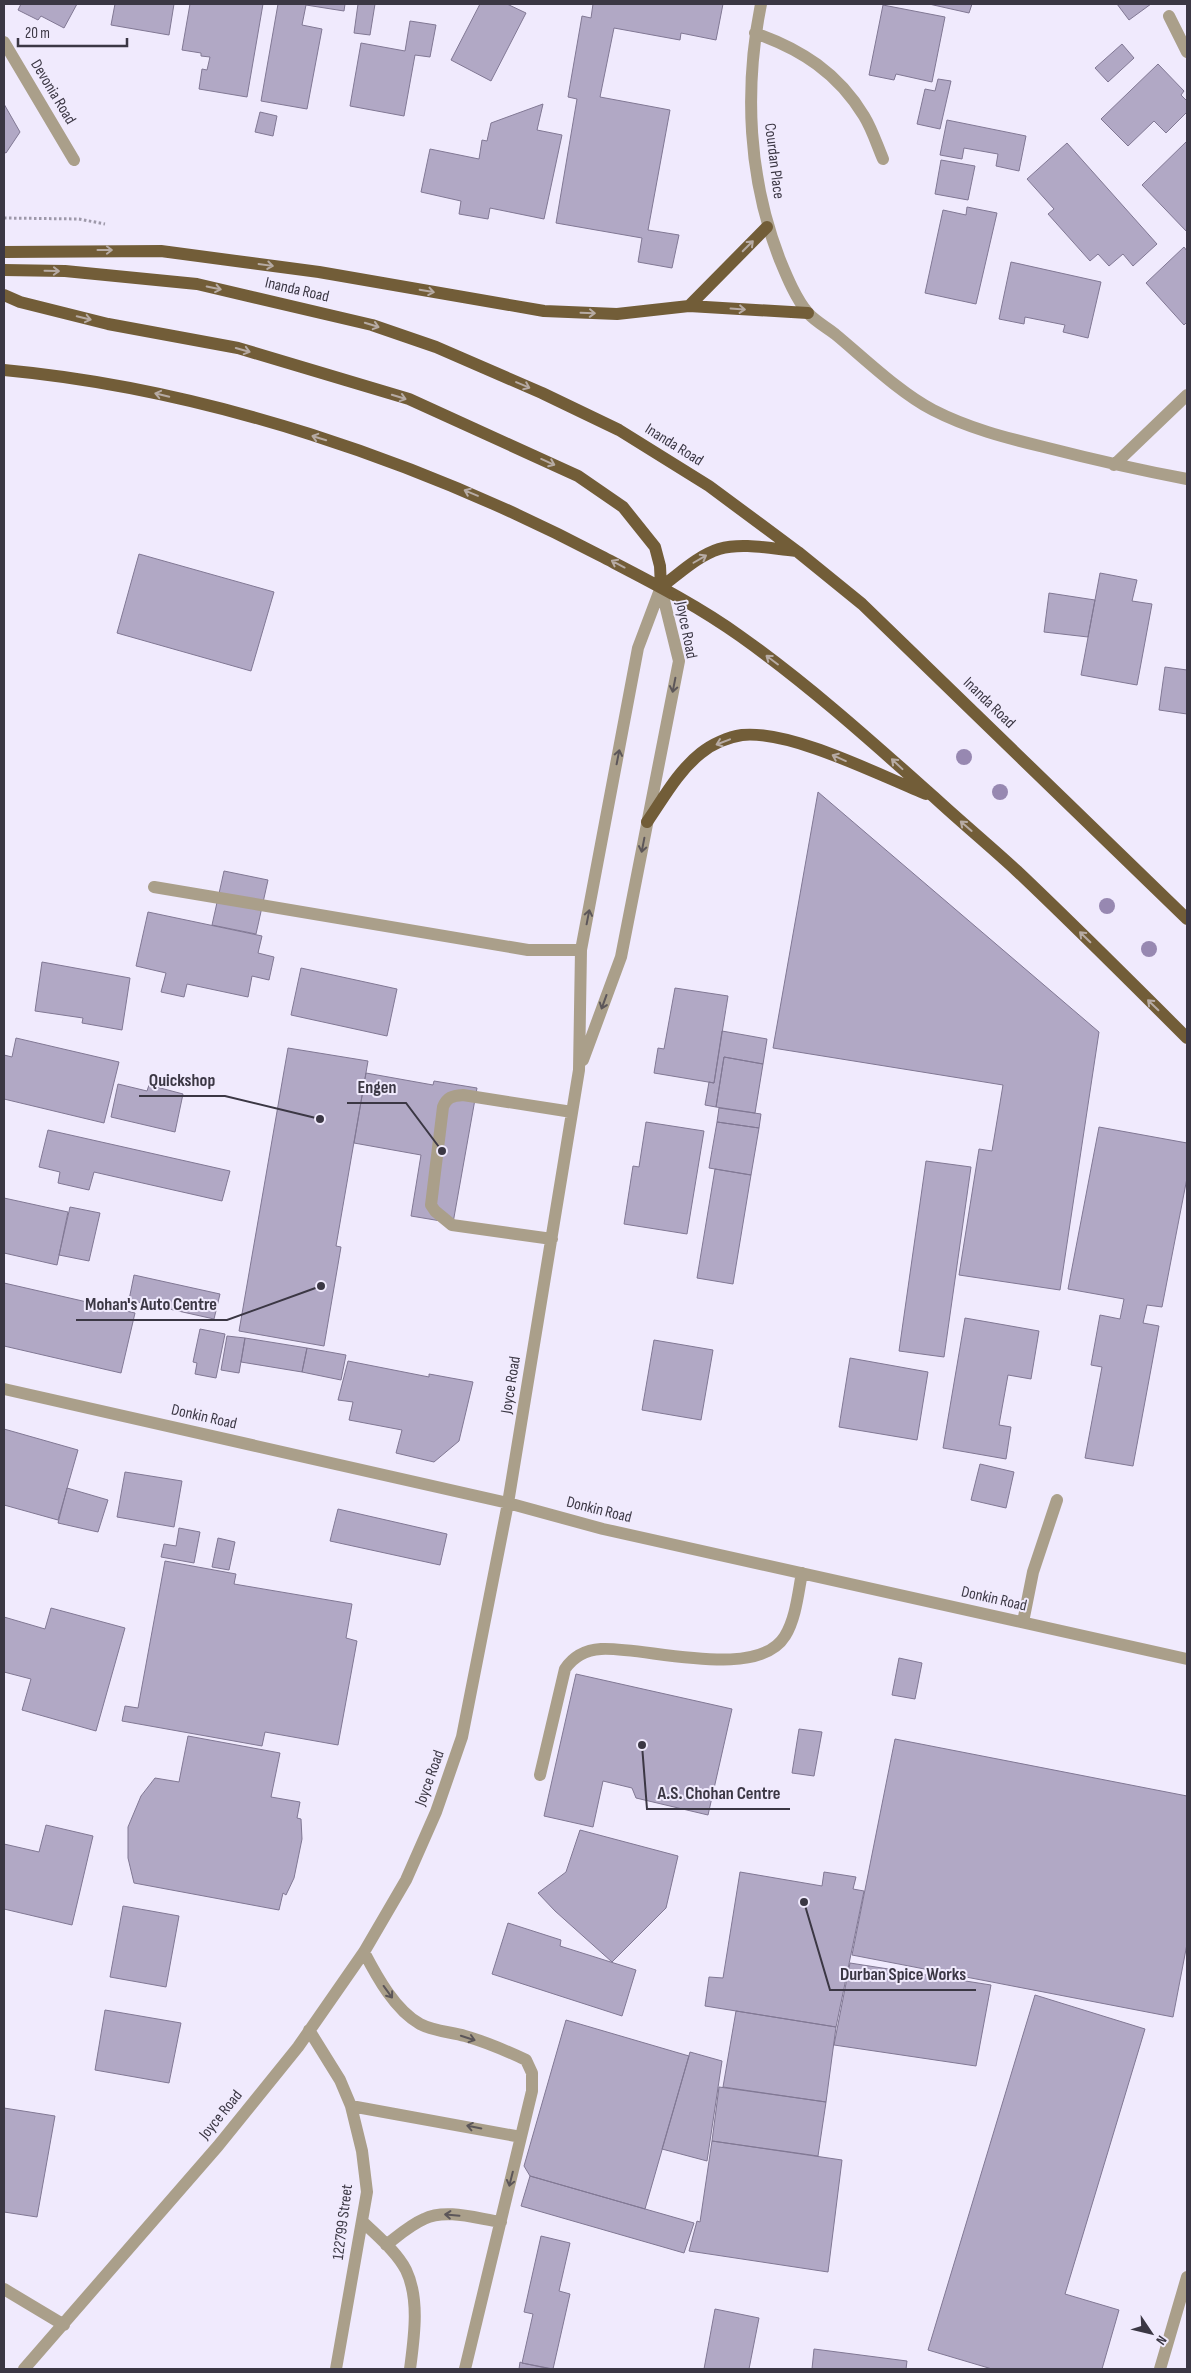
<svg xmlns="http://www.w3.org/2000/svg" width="1191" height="2373" font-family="'Sofia Sans Condensed',sans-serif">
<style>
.building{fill:#b1a8c5;stroke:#817894}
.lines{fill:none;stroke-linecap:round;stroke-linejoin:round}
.path{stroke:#9e99aa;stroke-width:3;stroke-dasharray:2.5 2.5;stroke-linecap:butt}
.minor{stroke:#aa9f8a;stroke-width:12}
.major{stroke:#725d38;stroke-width:12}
.tree{fill:#9788b1}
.oneway{stroke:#b7aba4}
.oneway2{stroke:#5c5659}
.labels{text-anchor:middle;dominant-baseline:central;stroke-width:4;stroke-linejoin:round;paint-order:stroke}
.street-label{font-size:16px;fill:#3b3744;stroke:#f0eafd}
.leader{fill:none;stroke:#3b3744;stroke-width:2}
.callout-dot{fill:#3b3744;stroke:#f0eafd;stroke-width:2}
.callout-label{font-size:18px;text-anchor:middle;font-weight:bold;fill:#3b3744;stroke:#f0eafd;stroke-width:4;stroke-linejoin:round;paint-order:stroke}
</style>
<rect width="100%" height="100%" fill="#f0eafd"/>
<path class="building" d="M21 4H77L64 28 41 16 38 20 18 10Z
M115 4H174L169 35 111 25Z
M190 4H263L247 97 199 89 202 69 207 70 210 57 201 56V53L182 50Z
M278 4H345L344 11 306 5 302 25 322 29 307 109 261 101Z
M358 4H375L370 35 354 33Z
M480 4H507L526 13 491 81 451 60Z
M593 4H723L716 40 681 33 680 40 614 28 600 97 670 110 648 230 679 235 672 268 638 262 642 238 556 223 577 99 568 97 582 16 591 18Z
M929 4H972L969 13Z
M1117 4H1151L1129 20Z
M883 5 945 17 932 82 896 74 894 80 869 75Z
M410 21 436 25 430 57 415 55 404 116 350 106 361 43 405 51Z
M1122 44 1134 58 1108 82 1095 68Z
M1158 64 1184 91 1181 95 1187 101V112L1166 133 1154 121 1128 146 1101 119Z
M938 79 951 81 940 129 917 124 925 89 935 91Z
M4 104 20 132 6 153 4 152Z
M543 104 537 130 562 135 544 219 490 208 488 219 459 214 461 201 421 192 430 149 479 159 482 140 487 141 491 123Z
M260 112 277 116 273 136 255 132Z
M947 120 1026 136 1019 171 996 166 998 154 964 148 962 159 940 155Z
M1187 141V232L1142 185Z
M1067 143 1157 244 1133 266 1123 254 1109 266 1098 254 1090 261 1048 214 1054 209 1027 179Z
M941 160 975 166 968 200 935 194Z
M967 207 997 213 976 304 925 293 943 210 966 215Z
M1184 247 1187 251V322L1184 325 1146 283Z
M1011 262 1101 282 1088 338 1063 332 1065 325 1025 317 1024 324 999 319Z
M139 554 274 592 251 671 117 633Z
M1100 573 1137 580 1132 601 1152 604 1137 685 1081 675Z
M1049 593 1095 600 1088 637 1044 632Z
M1165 667 1187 670V714L1159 710Z
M818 792 1099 1032 1060 1290 959 1275 979 1149 992 1151 1003 1085 773 1048Z
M224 871 268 880 256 934 212 925Z
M148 912 262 936 258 953 274 957 269 980 252 976 248 997 187 984 184 997 161 992 166 973 136 966Z
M42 962 130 978 122 1030 82 1023 83 1018 35 1011Z
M301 968 397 989 387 1036 291 1015Z
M675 988 728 996 714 1083 654 1073 658 1048 664 1049Z
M722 1031 767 1039 763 1064 724 1057 716 1107 705 1105 709 1082 714 1083Z
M16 1038 119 1062 104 1123 4 1099V1055L12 1057Z
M288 1048 368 1061 336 1246 341 1247 324 1346 239 1331Z
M724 1057 763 1064 755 1113 716 1107Z
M366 1073 433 1085 434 1081 477 1088 453 1223 411 1216 421 1155 354 1143Z
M118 1084 147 1091 149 1085 183 1094 175 1132 111 1117Z
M719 1108 761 1114 759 1128 717 1122Z
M646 1122 704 1131 687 1234 624 1224 633 1166 639 1167Z
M717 1122 759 1128 751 1175 709 1168Z
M1099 1127 1187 1143V1178L1162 1307 1147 1305 1143 1323 1159 1326 1133 1466 1085 1458 1102 1367 1091 1365 1100 1315 1120 1319 1124 1299 1068 1289Z
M48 1130 230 1171 222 1201 94 1172 89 1190 58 1183 60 1172 39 1167Z
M926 1161 971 1167 944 1357 899 1351Z
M715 1169 751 1175 733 1284 697 1278Z
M4 1198 68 1212 57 1265 4 1253Z
M70 1207 100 1213 89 1261 59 1255Z
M134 1275 220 1294 214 1319 129 1300Z
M4 1283 135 1313 121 1373 4 1346Z
M965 1318 1039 1331 1031 1379 1008 1375 999 1425 1011 1427 1006 1459 943 1448Z
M200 1329 225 1334 216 1378 195 1374 197 1363 193 1362Z
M227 1336 245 1338 239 1373 221 1370Z
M245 1338 307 1348 302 1372 241 1362Z
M654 1340 713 1350 701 1420 642 1410Z
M307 1348 346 1355 341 1380 302 1372Z
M850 1358 928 1372 917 1440 839 1427Z
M348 1361 429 1377V1374L473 1382 459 1441 434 1462 396 1453 402 1430 349 1420 353 1402 338 1400Z
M4 1429 78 1450 58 1520 4 1505Z
M980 1464 1014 1472 1006 1508 971 1500Z
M125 1472 182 1481 174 1527 117 1517Z
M67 1488 108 1500 98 1532 58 1523Z
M338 1509 447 1534 440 1565 330 1541Z
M179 1528 200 1532 194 1563 161 1557 164 1544 176 1546Z
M218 1538 235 1542 229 1570 212 1567Z
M165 1561 236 1574 234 1584 352 1604 346 1638 357 1641 338 1745 265 1732 262 1746 122 1721 125 1706 138 1708Z
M51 1608 125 1628 96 1731 22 1710 31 1679 4 1672V1617L45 1629Z
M899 1658 922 1663 915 1699 892 1695Z
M576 1674 732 1709 708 1815 636 1798 632 1788 603 1781 593 1827 544 1816Z
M799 1729 822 1732 814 1776 792 1773Z
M188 1736 280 1753 271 1797 300 1802 297 1818 301 1819 302 1839 294 1878 286 1895 283 1893 279 1910 134 1883 128 1858V1827L141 1796 155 1778 179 1782Z
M895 1739 1187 1796V1944L1173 2017 852 1955Z
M46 1825 93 1836 72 1925 4 1909V1844L39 1852Z
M580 1830 678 1856 666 1908 612 1962 555 1911 538 1893 566 1872Z
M740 1872 822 1886 824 1872 856 1877 853 1889 864 1891 836 2027 705 2006 709 1977 723 1978Z
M123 1906 179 1916 166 1987 110 1977Z
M508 1923 561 1940 560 1946 636 1970 622 2016 492 1974Z
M850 1963 991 1985 976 2066 834 2045Z
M1035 1995 1145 2029 1065 2294 1119 2310 1102 2369H992L928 2350Z
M105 2010 181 2023 169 2083 95 2070Z
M736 2011 836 2027 826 2102 723 2087Z
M566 2020 689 2056 645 2209 530 2176 524 2166Z
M690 2052 722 2061 707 2161 662 2149Z
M719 2087 826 2102 818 2156 712 2141Z
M4 2108 55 2116 37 2217 4 2212Z
M712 2141 842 2160 828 2272 689 2251 697 2221 700 2222Z
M530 2176 694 2223 684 2253 521 2206Z
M541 2236 570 2243 559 2291 570 2294 553 2369 522 2363 533 2314 524 2312Z
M715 2309 759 2318 749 2369H704Z
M814 2349 907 2361 906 2369H812Z
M520 2362 522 2363 551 2369H519Z"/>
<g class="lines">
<path class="path" d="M4 218 79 219 105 224"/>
<path class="minor" d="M761 4C744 89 748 178 780 260 787 277 796 299 808 313 815 321 826 327 835 334 864 358 900 393 933 410 968 428 1006 438 1044 447 1091 459 1139 470 1187 479
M1169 16 1187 52
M755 33C801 49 838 73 864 116 872 129 877 145 883 159
M4 42 74 160
M1114 465 1187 395
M154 887 528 950H581
M583 1060 621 957 679 661 661 588
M552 1239 452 1225 435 1211 431 1205 443 1107C447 1097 452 1096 463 1095L572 1112
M4 1389 508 1503 603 1529 1187 1659
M1023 1622 1033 1572 1057 1500
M540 1775 565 1669C573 1657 586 1650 601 1649 644 1646 757 1682 785 1636 796 1618 798 1593 802 1573
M364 1952C377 1977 395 2010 420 2024 433 2031 451 2032 465 2036 486 2042 507 2051 526 2060L532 2073V2091L465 2369
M309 2030 340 2080 351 2106 362 2151 367 2192 336 2369
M351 2106 521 2137
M362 2221C377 2236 396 2251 406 2270 420 2299 414 2338 410 2369
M386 2245C398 2236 410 2225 424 2219 446 2208 478 2219 501 2222
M4 2289 64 2325
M24 2369 218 2146 298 2047 364 1952 406 1880 436 1812 462 1737 508 1503 579 1070 581 950 638 648 661 587
M1160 2369 1187 2277"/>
<path class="major" d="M4 252 161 251 319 272 544 311 617 314 689 306 808 313
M4 270 65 271 197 284 372 325 436 347 542 393 619 430 709 486 798 552 862 604 1187 919
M4 295 20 302 108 324 238 348 409 399 578 476 623 507 655 547 660 566 661 587
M689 306 767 227
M4 370C208 389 420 461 601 556 649 581 697 605 740 636 809 685 871 741 934 797 961 822 990 846 1017 871 1075 926 1131 982 1187 1038
M661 587C679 574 697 556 719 549 743 542 772 549 796 551
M647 822C663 799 678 771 701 753 712 744 728 737 742 735 791 730 879 775 926 794"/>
</g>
<g class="tree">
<circle cx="964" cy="757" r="8"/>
<circle cx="1000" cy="792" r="8"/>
<circle cx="1107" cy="906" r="8"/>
<circle cx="1149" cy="949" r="8"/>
</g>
<defs><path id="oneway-shaft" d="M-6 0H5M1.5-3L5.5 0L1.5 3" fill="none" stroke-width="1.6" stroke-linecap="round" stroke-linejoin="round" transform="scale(1.25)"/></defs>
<g class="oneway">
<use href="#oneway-shaft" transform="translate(748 246) rotate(-45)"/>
<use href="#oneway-shaft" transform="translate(105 250)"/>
<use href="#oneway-shaft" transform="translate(266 265) rotate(8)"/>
<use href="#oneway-shaft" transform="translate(52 271) rotate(1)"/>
<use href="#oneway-shaft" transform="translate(214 288) rotate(12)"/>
<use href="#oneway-shaft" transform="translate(427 291) rotate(10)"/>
<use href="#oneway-shaft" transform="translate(738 309) rotate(4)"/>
<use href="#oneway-shaft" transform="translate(588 313) rotate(2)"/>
<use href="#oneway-shaft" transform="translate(84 318) rotate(14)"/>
<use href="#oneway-shaft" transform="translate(372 325) rotate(17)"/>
<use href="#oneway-shaft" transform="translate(243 350) rotate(16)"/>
<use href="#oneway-shaft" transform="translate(523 385) rotate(23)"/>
<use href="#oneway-shaft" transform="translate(162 395) rotate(-166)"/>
<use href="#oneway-shaft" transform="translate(399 397) rotate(17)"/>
<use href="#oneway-shaft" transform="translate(319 438) rotate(-163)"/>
<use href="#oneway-shaft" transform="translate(548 462) rotate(24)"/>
<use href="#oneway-shaft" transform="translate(471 493) rotate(-157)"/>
<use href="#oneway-shaft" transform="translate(700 559) rotate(-30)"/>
<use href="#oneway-shaft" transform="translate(618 564) rotate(-152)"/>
<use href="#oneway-shaft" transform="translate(772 660) rotate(-143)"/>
<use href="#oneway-shaft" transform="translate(723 742) rotate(159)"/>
<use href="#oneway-shaft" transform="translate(839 758) rotate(-156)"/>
<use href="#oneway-shaft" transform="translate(897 764) rotate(-137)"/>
<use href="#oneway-shaft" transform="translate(966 826) rotate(-139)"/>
<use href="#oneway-shaft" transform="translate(1085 937) rotate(-136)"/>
<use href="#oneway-shaft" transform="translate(1153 1005) rotate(-136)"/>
</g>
<g class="oneway2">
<use href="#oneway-shaft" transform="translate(674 685) rotate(101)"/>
<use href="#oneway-shaft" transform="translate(618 757) rotate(-79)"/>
<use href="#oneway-shaft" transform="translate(643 845) rotate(101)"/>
<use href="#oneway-shaft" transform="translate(588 917) rotate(-79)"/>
<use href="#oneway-shaft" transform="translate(604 1002) rotate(110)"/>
<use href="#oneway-shaft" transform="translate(388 1992) rotate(54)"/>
<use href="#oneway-shaft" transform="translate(468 2038) rotate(18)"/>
<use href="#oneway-shaft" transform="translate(474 2127) rotate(-169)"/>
<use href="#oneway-shaft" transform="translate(511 2179) rotate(104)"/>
<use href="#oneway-shaft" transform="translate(452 2215) rotate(-175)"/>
</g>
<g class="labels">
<g class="street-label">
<text transform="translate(53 92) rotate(59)">Devonia Road</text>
<text transform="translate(774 161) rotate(83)">Courdan Place</text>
<text transform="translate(297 290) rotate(13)">Inanda Road</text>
<text transform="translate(674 445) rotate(32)">Inanda Road</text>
<text transform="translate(686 630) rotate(79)">Joyce Road</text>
<text transform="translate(989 703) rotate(44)">Inanda Road</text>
<text transform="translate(511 1385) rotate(-81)">Joyce Road</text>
<text transform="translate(204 1417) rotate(13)">Donkin Road</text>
<text transform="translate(599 1510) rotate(14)">Donkin Road</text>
<text transform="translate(994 1599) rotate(13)">Donkin Road</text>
<text transform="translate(430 1778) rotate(-70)">Joyce Road</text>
<text transform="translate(221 2115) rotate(-51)">Joyce Road</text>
<text transform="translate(343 2222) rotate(-83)">122799 Street</text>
</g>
</g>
<path class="leader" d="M320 1119L225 1096H139M442 1151L406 1103H347M321 1286L227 1320H76M642 1745L647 1809H790M804 1902L830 1990H976"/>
<g class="callout-dot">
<circle cx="320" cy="1119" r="5"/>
<circle cx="442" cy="1151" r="5"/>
<circle cx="321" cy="1286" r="5"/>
<circle cx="642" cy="1745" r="5"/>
<circle cx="804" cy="1902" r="5"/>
</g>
<g class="callout-label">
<text x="182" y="1086">Quickshop</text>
<text x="377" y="1093">Engen</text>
<text x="151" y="1310">Mohan's Auto Centre</text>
<text x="719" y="1799">A.S. Chohan Centre</text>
<text x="903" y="1980">Durban Spice Works</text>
</g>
<rect width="1191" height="2373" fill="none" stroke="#3b3744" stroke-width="10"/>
<g transform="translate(1151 2333) rotate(125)" stroke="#f0eafd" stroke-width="4" paint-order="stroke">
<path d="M0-4L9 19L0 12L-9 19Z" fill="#3b3744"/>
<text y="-8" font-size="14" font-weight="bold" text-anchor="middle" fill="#3b3744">N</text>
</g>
<path d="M18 38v8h109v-8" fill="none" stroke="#3b3744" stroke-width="2.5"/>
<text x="25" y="38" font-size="15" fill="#3b3744" stroke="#f0eafd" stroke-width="4" paint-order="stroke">20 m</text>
</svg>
